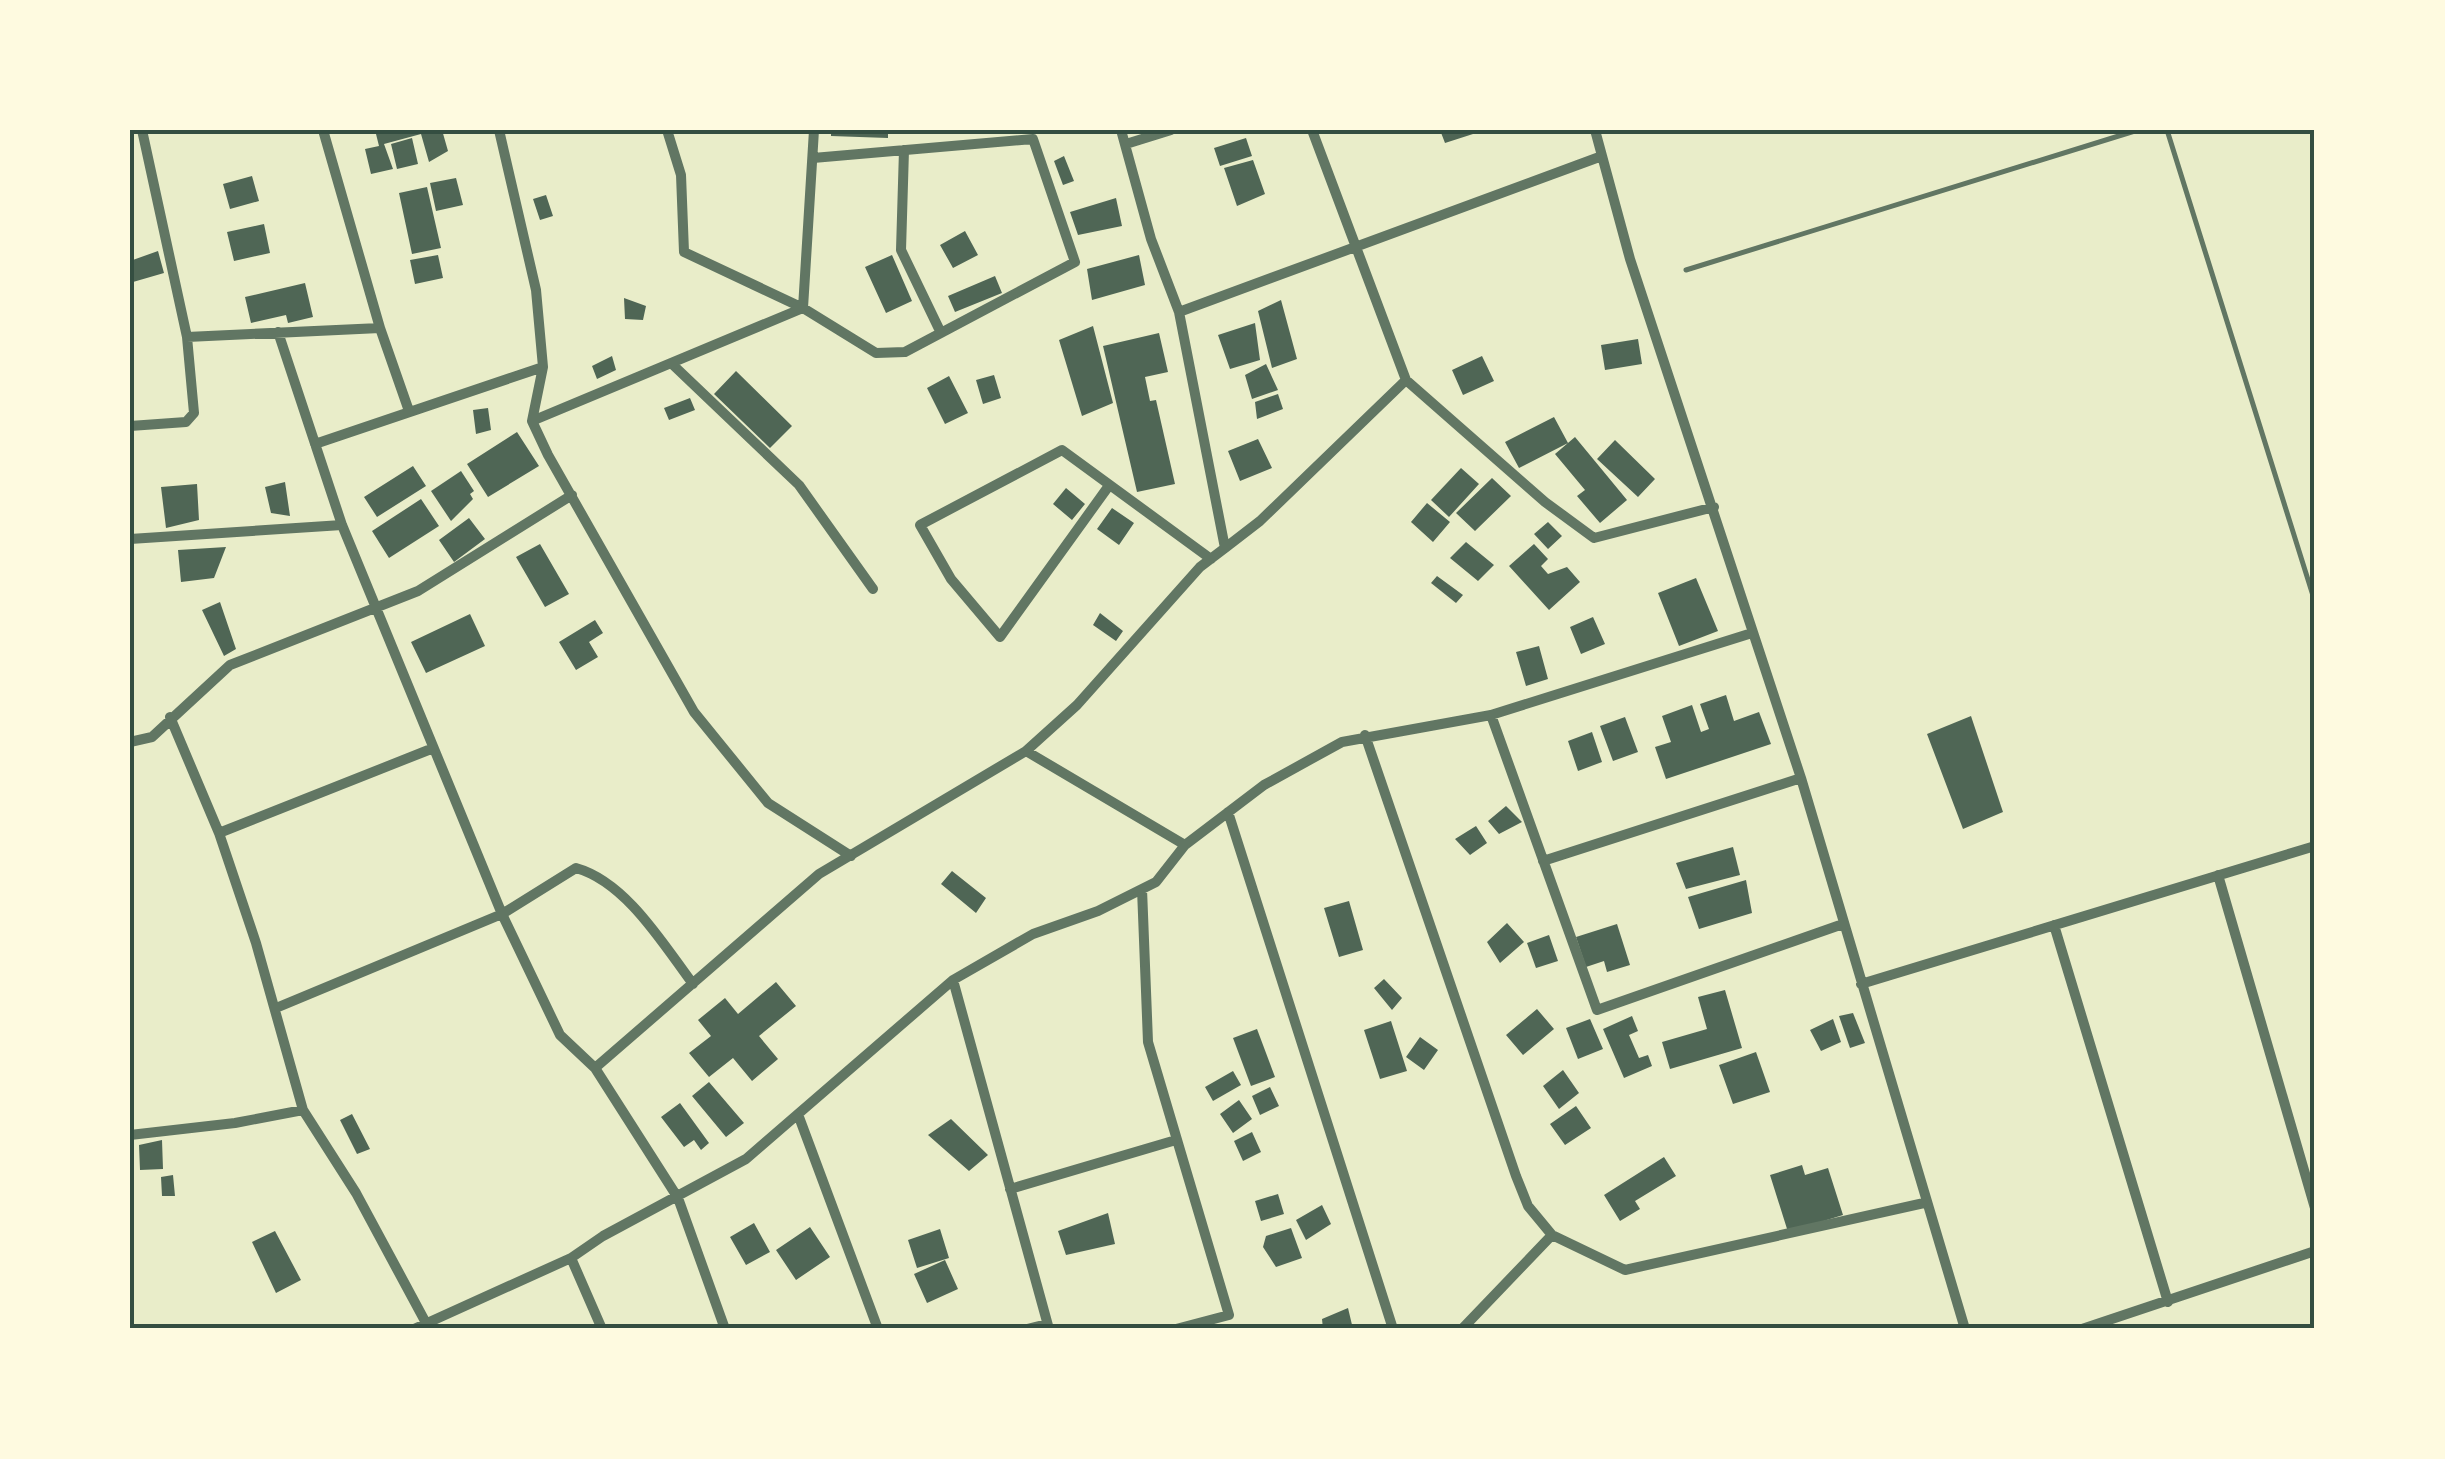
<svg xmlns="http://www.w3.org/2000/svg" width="2445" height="1459" font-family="'Source Serif 4',serif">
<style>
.building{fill:#4f6655}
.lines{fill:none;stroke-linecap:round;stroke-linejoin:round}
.service{stroke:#617663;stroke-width:5}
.minor{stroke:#617663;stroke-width:10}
.neatline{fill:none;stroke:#344e41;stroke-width:4}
</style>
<rect width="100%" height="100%" fill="#e9edc9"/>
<path class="building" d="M375 130H442L448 151 429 162 421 134 384 144 393 169 371 174 365 149 379 146Z
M831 130H888V138L831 136Z
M1440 130H1471L1473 134 1445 143Z
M412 138 418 164 397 169 391 144Z
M1246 138 1252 156 1220 166 1214 148Z
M1064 156 1074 181 1063 185 1054 161Z
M1253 160 1265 194 1237 206 1224 168Z
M252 176 259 201 230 209 223 184Z
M456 178 463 205 436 211 430 183Z
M427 187 441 248 412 254 399 193Z
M546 195 553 216 540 220 533 199Z
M1116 198 1122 226 1078 235 1070 212Z
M264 224 270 253 234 261 227 232Z
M965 231 978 255 953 268 940 245Z
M158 251 164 273 133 282 130 261Z
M438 255 443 278 415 284 410 260Z
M892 255 912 301 886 313 865 267Z
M1139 255 1145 285 1092 300 1087 269Z
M995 276 1002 293 955 312 948 296Z
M305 283 313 317 288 323 286 315 251 323 245 297Z
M624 298 646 306 643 320 625 319Z
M1281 300 1297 359 1272 368 1258 311Z
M1255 323 1260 360 1230 369 1218 335Z
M1093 326 1113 403 1082 416 1059 340Z
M1159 333 1168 372 1145 377 1150 401 1156 400 1175 484 1137 492 1103 346Z
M1638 339 1642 364 1605 370 1601 345Z
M612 356 616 370 597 379 592 366Z
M1482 356 1494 381 1463 395 1452 370Z
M1266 364 1278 390 1252 399 1245 375Z
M736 371 792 426 770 448 714 394Z
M994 375 1001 398 983 404 976 380Z
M949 376 968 413 945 424 927 388Z
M1278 394 1283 409 1257 419 1255 402Z
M690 398 695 410 669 420 664 408Z
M488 408 491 430 476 434 473 410Z
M1554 417 1568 443 1519 468 1505 442Z
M517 432 539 466 488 497 467 464Z
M1575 437 1627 500 1600 523 1577 496 1585 490 1555 454Z
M1258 439 1272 468 1240 481 1228 451Z
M1615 440 1655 479 1638 497 1597 459Z
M413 466 426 486 377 517 364 497Z
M1461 468 1479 484 1449 517 1431 500Z
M461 471 474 491 470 494 473 499 451 521 431 491Z
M1492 478 1511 496 1475 531 1456 513Z
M285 482 290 516 271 513 265 487Z
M197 484 199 520 166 528 161 487Z
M1066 488 1085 504 1072 520 1053 504Z
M421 499 439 526 389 558 372 531Z
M1427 503 1450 522 1433 542 1411 522Z
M1112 508 1134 523 1119 545 1097 529Z
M469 518 485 539 454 562 439 540Z
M1548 522 1562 536 1548 549 1534 534Z
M1466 542 1494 565 1478 581 1450 558Z
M540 544 569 594 545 607 516 557Z
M1534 544 1548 559 1541 566 1548 574 1567 567 1580 582 1549 610 1509 566Z
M226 547 214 578 181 582 178 550Z
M1437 576 1463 595 1456 603 1431 583Z
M1696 578 1718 631 1679 646 1658 593Z
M220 602 236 649 224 656 202 610Z
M1100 613 1123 631 1116 641 1093 625Z
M470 614 485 646 426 673 411 642Z
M1593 617 1605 644 1581 654 1570 627Z
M595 620 603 633 589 642 598 657 576 670 559 642Z
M1539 646 1548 679 1526 686 1516 652Z
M1726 695 1734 721 1759 712 1771 744 1666 779 1655 747 1671 742 1662 716 1692 705 1701 732 1709 729 1700 704Z
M1971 716 2003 812 1963 829 1927 734Z
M1625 717 1638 752 1613 761 1600 726Z
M1592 732 1602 762 1578 771 1568 741Z
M1506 806 1522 822 1499 834 1488 821Z
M1476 826 1487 843 1470 855 1455 839Z
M1733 847 1740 875 1686 889 1676 863Z
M952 871 986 898 976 913 941 884Z
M1746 880 1752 913 1699 929 1688 897Z
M1349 901 1363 950 1339 957 1324 908Z
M1507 923 1524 942 1500 963 1487 942Z
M1617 924 1630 965 1607 972 1604 961 1586 967 1576 937Z
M1549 935 1558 961 1536 968 1527 943Z
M1384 979 1402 998 1392 1010 1374 988Z
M776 982 796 1006 759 1036 778 1059 752 1081 733 1058 709 1077 689 1053 711 1036 698 1020 725 998 738 1014Z
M1725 990 1742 1048 1670 1069 1662 1042 1707 1029 1698 997Z
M1537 1009 1554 1029 1523 1055 1506 1035Z
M1853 1013 1865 1043 1850 1048 1839 1016Z
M1632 1016 1638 1031 1629 1035 1639 1058 1648 1055 1652 1066 1624 1078 1603 1029Z
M1590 1019 1603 1049 1578 1059 1566 1028Z
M1833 1019 1841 1042 1821 1051 1810 1030Z
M1391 1021 1407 1071 1380 1079 1364 1030Z
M1257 1029 1275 1077 1251 1086 1233 1038Z
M1420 1037 1438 1050 1424 1070 1406 1057Z
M1756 1052 1770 1092 1733 1104 1719 1065Z
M1563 1070 1579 1093 1559 1109 1543 1086Z
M1233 1071 1241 1085 1213 1101 1205 1087Z
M709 1082 744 1123 726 1137 692 1096Z
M1270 1087 1279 1106 1260 1115 1252 1096Z
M1239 1100 1252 1119 1233 1133 1220 1114Z
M680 1103 709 1143 701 1150 694 1140 684 1147 661 1117Z
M1576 1106 1591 1128 1565 1145 1550 1124Z
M352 1114 370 1149 357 1154 340 1120Z
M951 1119 988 1155 969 1171 928 1135Z
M1252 1132 1261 1152 1243 1161 1234 1141Z
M162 1140 163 1169 140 1170 139 1145Z
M1664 1157 1676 1176 1635 1201 1640 1209 1620 1221 1604 1195Z
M1802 1165 1805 1175 1828 1168 1843 1215 1788 1232 1770 1175Z
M173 1175 175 1196H162L161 1177Z
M1278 1194 1284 1214 1261 1221 1255 1201Z
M1322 1205 1331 1224 1306 1240 1296 1220Z
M1108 1213 1115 1244 1066 1255 1058 1231Z
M754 1223 770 1252 746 1265 730 1237Z
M810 1227 830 1257 796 1280 776 1250Z
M1291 1228 1302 1258 1276 1267 1263 1247 1266 1236Z
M940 1229 949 1258 917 1268 908 1240Z
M275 1231 301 1280 276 1293 252 1242Z
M945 1260 958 1289 927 1303 914 1274Z
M1348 1308 1353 1329H1323L1322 1319Z"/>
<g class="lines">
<path class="service" d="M2167 130 2315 602
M1686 270 2138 130"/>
<path class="minor" d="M142 130 187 337
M323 130 380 328 409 411
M499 130 536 290 543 367 532 421 548 455 694 712 768 803 851 856
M667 130 681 175 684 252 803 308 876 353 905 352 1075 262 1033 139 813 158
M1312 130 1406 380 1545 502 1594 538 1714 507
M1595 130 1630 259 1801 778 1965 1329
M1126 144 1171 130
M904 150 901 250 941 333
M803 308 814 130
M1179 312 1602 156
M278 332 342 525 502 914 560 1035 595 1068 678 1198 725 1329
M671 363 799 485 873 589
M532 421 803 308
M130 426 186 422 194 413 187 337 380 328
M315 444 543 367
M1108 487 1000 637 951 579 920 525 1062 450 1211 559
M130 539 342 525
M1225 548 1260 521 1406 380
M1491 715 1597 1010 1843 924
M170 717 219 833 256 943 303 1110 356 1193 426 1323
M1365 735 1516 1176 1528 1206 1552 1235 1625 1270 1924 1203
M130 742 152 737 230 665 418 591 572 495
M1026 751 1185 845
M1228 812 1393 1329
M219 833 431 749
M1543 861 1801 778
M2218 875 2315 1208
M1142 889 1148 1042 1229 1315 1176 1329
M2054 925 2168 1302
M953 980 1049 1329
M1861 984 2315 846
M276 1008 502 914 576 868C626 882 663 944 693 984
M595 1068 819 874 1026 751 1077 705 1200 567 1225 548 1179 312 1151 239 1121 130
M799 1117 878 1329
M130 1135 235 1123 303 1110
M1010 1189 1176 1140
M571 1258 602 1329
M414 1329 571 1258 603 1236 746 1159 953 980 1033 934 1098 911 1156 882 1185 845 1264 785 1342 742 1491 715 1752 633
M1027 1329 1047 1324
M1462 1329 1552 1235
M2082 1329 2315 1251"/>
</g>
<rect width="2445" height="1459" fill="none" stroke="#fefae0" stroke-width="265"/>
<rect x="132" y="132" width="2180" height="1194" class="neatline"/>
</svg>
